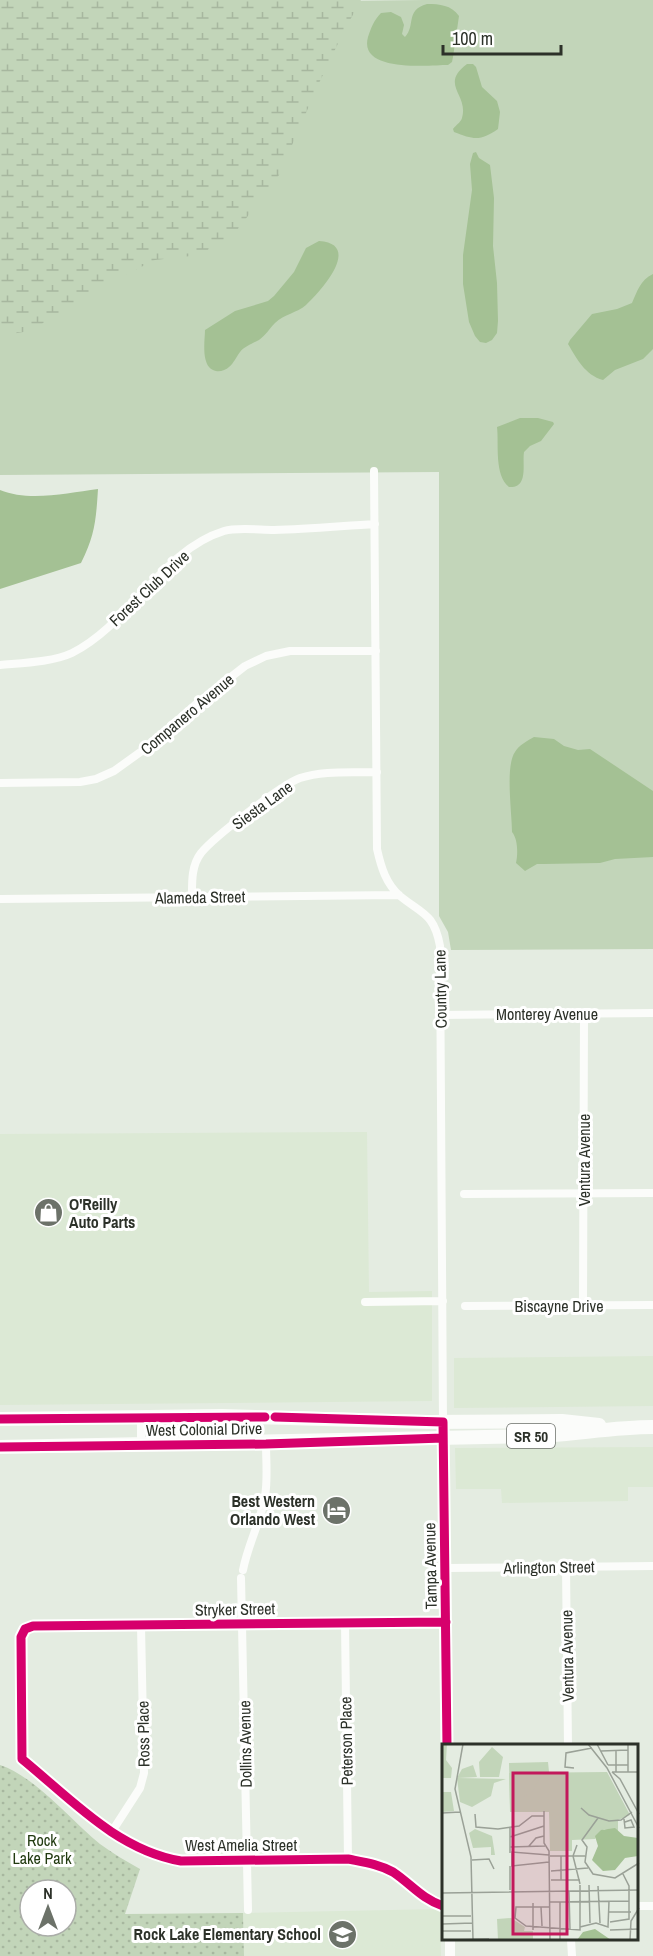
<svg xmlns="http://www.w3.org/2000/svg" width="653" height="1956" font-family="'Archivo Narrow',sans-serif">
<style>
.built{fill:#dce9d5}
.grass{fill:#c2d5b9}
.wetland{fill:url(#wetland-marsh)}
.park{fill:url(#park-dots);fill-rule:evenodd}
.water{fill:#a4c194}
.lines{fill:none;stroke-linecap:round;stroke-linejoin:round}
.minor{stroke:#fbfcfa;stroke-width:8}
.tertiary{stroke:#fbfcfa;stroke-width:10}
.trunk{stroke:#fbfcfa;stroke-width:14}
.cycleway-casing{stroke:#fff;stroke-width:13}
.cycleway{stroke:#d6006c;stroke-width:9}
.labels{text-anchor:middle;dominant-baseline:central;stroke-width:6;stroke-linejoin:round;paint-order:stroke}
.shield{fill:#fff;stroke:#6b6f69;stroke-width:1.5}
.shield-label{font-size:15px;font-weight:bold;fill:#2c3129}
.street-label{font-size:16px;fill:#2c3129;stroke:#fff}
.poi-label{font-size:16px;font-weight:bold;fill:#2c3129;stroke:#fff;text-anchor:end}
.park-label{font-size:16px;fill:#223b11;stroke:#fff}
.inset-road{fill:none;stroke:#9aa197;stroke-width:1.5}
.view{fill:#c2185b;fill-opacity:0.15;stroke:#c2185b;stroke-width:3}
.inset-edge{fill:none;stroke:#2c3129;stroke-width:3}
</style>
<defs>
<pattern id="wetland-marsh" width="20" height="14" patternUnits="userSpaceOnUse" patternTransform="scale(1.5)"><rect width="20" height="14" fill="#c2d5b9"/><path d="M1 5h8M5 5V1M11 12h8M15 12V8" fill="none" stroke="#a7b79f"/></pattern>
<pattern id="park-dots" width="8" height="8" patternUnits="userSpaceOnUse" patternTransform="scale(1.5)"><rect width="8" height="8" fill="#c2d5b9"/><path d="M2 2h.1M6 6h.1" fill="none" stroke="#a7b79f" stroke-width="1.8" stroke-linecap="round"/></pattern>
</defs>
<rect width="100%" height="100%" fill="#e4ece1"/>
<path class="built" d="M367 1132 369 1292 432 1291V1401L0 1405V1134Z
M653 1356V1406L454 1408V1358Z
M653 1447V1487H628V1501L502 1503 501 1489H456L455 1448Z
M440 1909 441 1956H244L243 1913Z"/>
<path class="grass" d="M424 0H653V949L451 950 448 932 439 916V472L0 475V5Z"/>
<path class="wetland" d="M0 0H361L344 31 319 83 279 175 235 233 206 251 191 256 155 260 97 289 78 304 29 331 0 336Z"/>
<path class="park" d="M0 1765C33 1775 72 1821 100 1844 112 1853 126 1861 140 1869L125 1914 243 1913 244 1956H0ZM30 1890H66V1926H30Z"/>
<path class="water" d="M427 4C440 4 451 5 459 16L453 57 452 62 448 65C430 65 358 73 368 37 371 28 374 20 381 13L391 12 401 17 404 25 402 34 405 37C416 25 405 10 427 4Z
M467 64H473L476 67 482 87 497 101 500 112 498 129C481 141 474 140 454 132L453 129C456 125 461 122 462 118 469 94 439 85 467 64Z
M476 152 479 158 490 165 494 198 493 246 497 283 498 321 497 333 492 340 486 343 480 342 475 336 469 322 463 284V255L472 190 470 164 473 153Z
M319 241C363 244 321 291 306 305 297 313 284 314 275 323 269 329 266 335 259 340 252 344 245 346 240 352 236 357 234 363 229 367 226 370 220 372 216 371 200 368 205 340 205 330L235 311 268 301 274 296 294 272 306 248Z
M653 274V349L643 359 615 370 603 380C585 375 577 359 568 344L570 340 592 314 617 309 632 303C637 292 640 280 653 274Z
M520 418H538L553 422 554 424 541 441 530 446 524 452C522 464 529 488 509 487 494 475 499 444 497 427Z
M98 489C96 520 95 535 81 563L0 589V490C29 502 67 493 98 489Z
M534 737 554 739 564 746 578 750 590 749 653 791V857L615 859 600 863 544 864H537L525 871 516 863C518 854 518 839 512 832 512 813 505 766 515 752 519 745 527 741 534 737Z"/>
<g class="lines">
<path class="minor" d="M374 471 377 849C381 867 386 884 400 896 422 914 434 913 440 946L443 1422
M0 665C21 663 53 662 72 653 130 624 162 550 224 531 237 527 260 530 274 530 308 529 341 526 375 524
M0 783 80 782 96 779 114 771 146 748 195 705 245 666 266 656 290 651H376
M192 898C192 883 191 866 201 853 214 837 281 785 300 778 324 770 351 773 377 772
M0 899 399 895
M441 1015 653 1013
M464 1194 653 1193
M365 1302 443 1301
M465 1306 653 1305
M583 1306 584 1015
M141 1417V1445
M566 1567 568 1746
M446 1568 653 1566
M243 1570C248 1544 261 1521 265 1496 268 1479 266 1461 266 1444
M241 1578 248 1910
M345 1623 348 1859
M111 1833 140 1788 144 1773 141 1626
M443 1906C422 1899 411 1884 393 1872 379 1864 363 1862 348 1859L181 1861C117 1850 71 1799 22 1759L21 1637 25 1629 33 1626 446 1622
M636 1906H653
M571 1940 572 1956"/>
<path class="tertiary" d="M443 1422 447 1746
M450 1940V1956"/>
<path class="trunk" d="M0 1419 222 1416 428 1422 562 1421 599 1425
M0 1447C180 1445 360 1441 540 1436 578 1434 615 1427 653 1427"/>
<defs>
<path id="cycleway" d="M275 1417 443 1422 447 1746
M0 1419 265 1417
M0 1447 266 1444 443 1438
M443 1906C422 1899 411 1884 393 1872 379 1864 363 1862 348 1859L181 1861C117 1850 71 1799 22 1759L21 1637 25 1629 33 1626 446 1622"/>
</defs>
<use href="#cycleway" class="cycleway-casing"/>
<use href="#cycleway" class="cycleway"/>
</g>
<defs>
<symbol id="shop-disc" viewBox="-11 -11 22 22"><circle r="9.5" fill="#6c7269" stroke="#fff"/><path d="M-5-2.5h2.3a2.7 3.5 0 0 1 5.4 0H5L5.5 6h-11ZM-1.5-2.5h3a1.5 2.3 0 0 0-3 0Z" fill="#fff"/></symbol>
<symbol id="hotel-disc" viewBox="-11 -11 22 22"><circle r="9.5" fill="#6c7269" stroke="#fff"/><path d="M-6-4.5h1.5V1H6V5H4.5V3h-9V5H-6ZM-4 0a1.8 1.8 0 1 1 3.6 0ZM.5 0V-2.5h3Q6-2.5 6 0Z" fill="#fff"/></symbol>
<symbol id="school-disc" viewBox="-11 -11 22 22"><circle r="9.5" fill="#6c7269" stroke="#fff"/><path d="M0-5L7-2L0 1L-7-2ZM-4 1L0 2.5L4 1V4Q0 6-4 4Z" fill="#fff"/></symbol>
</defs>
<g fill-rule="evenodd">
<use href="#shop-disc" x="32" y="1196" width="33" height="33"/>
<use href="#hotel-disc" x="320" y="1494" width="33" height="33"/>
<use href="#school-disc" x="326" y="1918" width="33" height="33"/>
</g>
<g class="labels">
<rect class="shield" x="507" y="1424" width="48" height="24" rx="4.5"/>
<g class="shield-label">
<text x="531" y="1436">SR 50</text>
</g>
<g class="street-label">
<text transform="translate(149 588) rotate(-43)">Forest Club Drive</text>
<text transform="translate(187 714) rotate(-40)">Companero Avenue</text>
<text transform="translate(262 805) rotate(-36)">Siesta Lane</text>
<text transform="translate(200 897) rotate(-1)">Alameda Street</text>
<text transform="translate(440 989) rotate(-91)">Country Lane</text>
<text x="547" y="1014">Monterey Avenue</text>
<text transform="translate(584 1160) rotate(-90)">Ventura Avenue</text>
<text x="559" y="1306">Biscayne Drive</text>
<text transform="translate(204 1429) rotate(-1)">West Colonial Drive</text>
<text transform="translate(430 1566) rotate(-91)">Tampa Avenue</text>
<text transform="translate(549 1567) rotate(-1)">Arlington Street</text>
<text transform="translate(235 1609) rotate(-1)">Stryker Street</text>
<text transform="translate(567 1656) rotate(-91)">Ventura Avenue</text>
<text transform="translate(143 1734) rotate(-91)">Ross Place</text>
<text transform="translate(346 1741) rotate(-91)">Peterson Place</text>
<text transform="translate(245 1744) rotate(-91)">Dollins Avenue</text>
<text x="241" y="1845">West Amelia Street</text>
</g>
<g class="poi-label">
<text x="69" y="1204" text-anchor="start">O'Reilly<tspan x="69" dy="18">Auto Parts</tspan></text>
<text x="315" y="1501">Best Western<tspan x="315" dy="18">Orlando West</tspan></text>
<text x="321" y="1934">Rock Lake Elementary School</text>
</g>
<g class="park-label">
<text x="42" y="1840">Rock<tspan x="42" dy="18">Lake Park</tspan></text>
</g>
</g>
<g transform="translate(442 1744)">
<rect width="196" height="196" fill="#e4ece1"/>
<path d="M165 28 188 71 176 76V87L162 85 153 95 130 96V107H108L107 68H68L67 29Z" fill="#c2d5b9"/>
<path d="M0 0H5L4 16 10 24 9 34H0ZM50 3 61 13 57 33H38L37 18ZM106 18 107 28H101L90 48 68 60 67 19ZM31 21 35 33 16 34 64 35 52 39 49 52 30 63 18 58 15 34 20 25ZM0 48H9L12 67 0 68ZM33 85 50 92 53 111H49V103L31 104 27 89ZM69 174 77 196H56L55 175Z" fill="#c2d5b9"/>
<path d="M69 174 83 183 82 187H91V196H69Z" fill="#c2d5b9"/>
<path d="M173 84 182 92 196 94V112L183 114 173 126 161 127 150 116 156 102 153 92 159 86ZM153 185 169 196H135L141 188Z" fill="#a4c194"/>
<path class="inset-road" d="M21 0 13 45 29 113 31 196M146 0 165 24 197 84M155 0 166 21M186 0V28M159 7 186 6M174 7V28M166 21H186M132 24 123 23 124 9 150 4M170 28 178 35 197 70M170 28H197M139 64 147 71 167 77 179 76 190 68M102 67V99L107 107 108 196M0 69 18 68M33 70 34 83 56 85 77 82 90 72H102M156 74 140 96 145 103 143 118 151 130 173 134 197 119M182 75 183 84 192 83 189 76 183 78M68 83V109M68 93 102 82M135 101 131 112 138 140M87 102 94 94 102 92M68 103 103 102M107 111 70 108V122L107 118M108 112H143M30 116 47 115 52 125M68 122V146M109 127 146 124M109 136H138M119 136V112M147 141 148 179M156 142 158 179M127 148 128 186M0 149 197 146M108 158 187 157M118 158V196M91 159V186M99 163 100 182M108 163H74L73 174 84 182 138 186V141M167 168H189M0 172H29M168 178 187 175V142L181 130M0 180 31 179M138 183 154 179 166 183 167 157M168 186 197 185M0 187H29M6 196 47 195M188 196 189 177 197 164"/>
<path class="view" d="M71 29H125V190H71Z"/>
<rect width="196" height="196" class="inset-edge"/>
</g>
<g transform="translate(48 1908)"><circle r="28" fill="#ffffff" stroke="#abada9" stroke-width="1.5"/>
<path d="M0-4.5L10 22L0 15L-10 22Z" fill="#6c7269"/>
<text y="-9" font-size="16" font-weight="bold" text-anchor="middle" fill="#2c3129">N</text>
</g>
<path d="M443 45v9h118v-9" fill="none" stroke="#2c3129" stroke-width="3"/>
<text x="452" y="45" font-size="18" fill="#2c3129" stroke="#ffffff" stroke-width="4.5" paint-order="stroke">100 m</text>
</svg>
